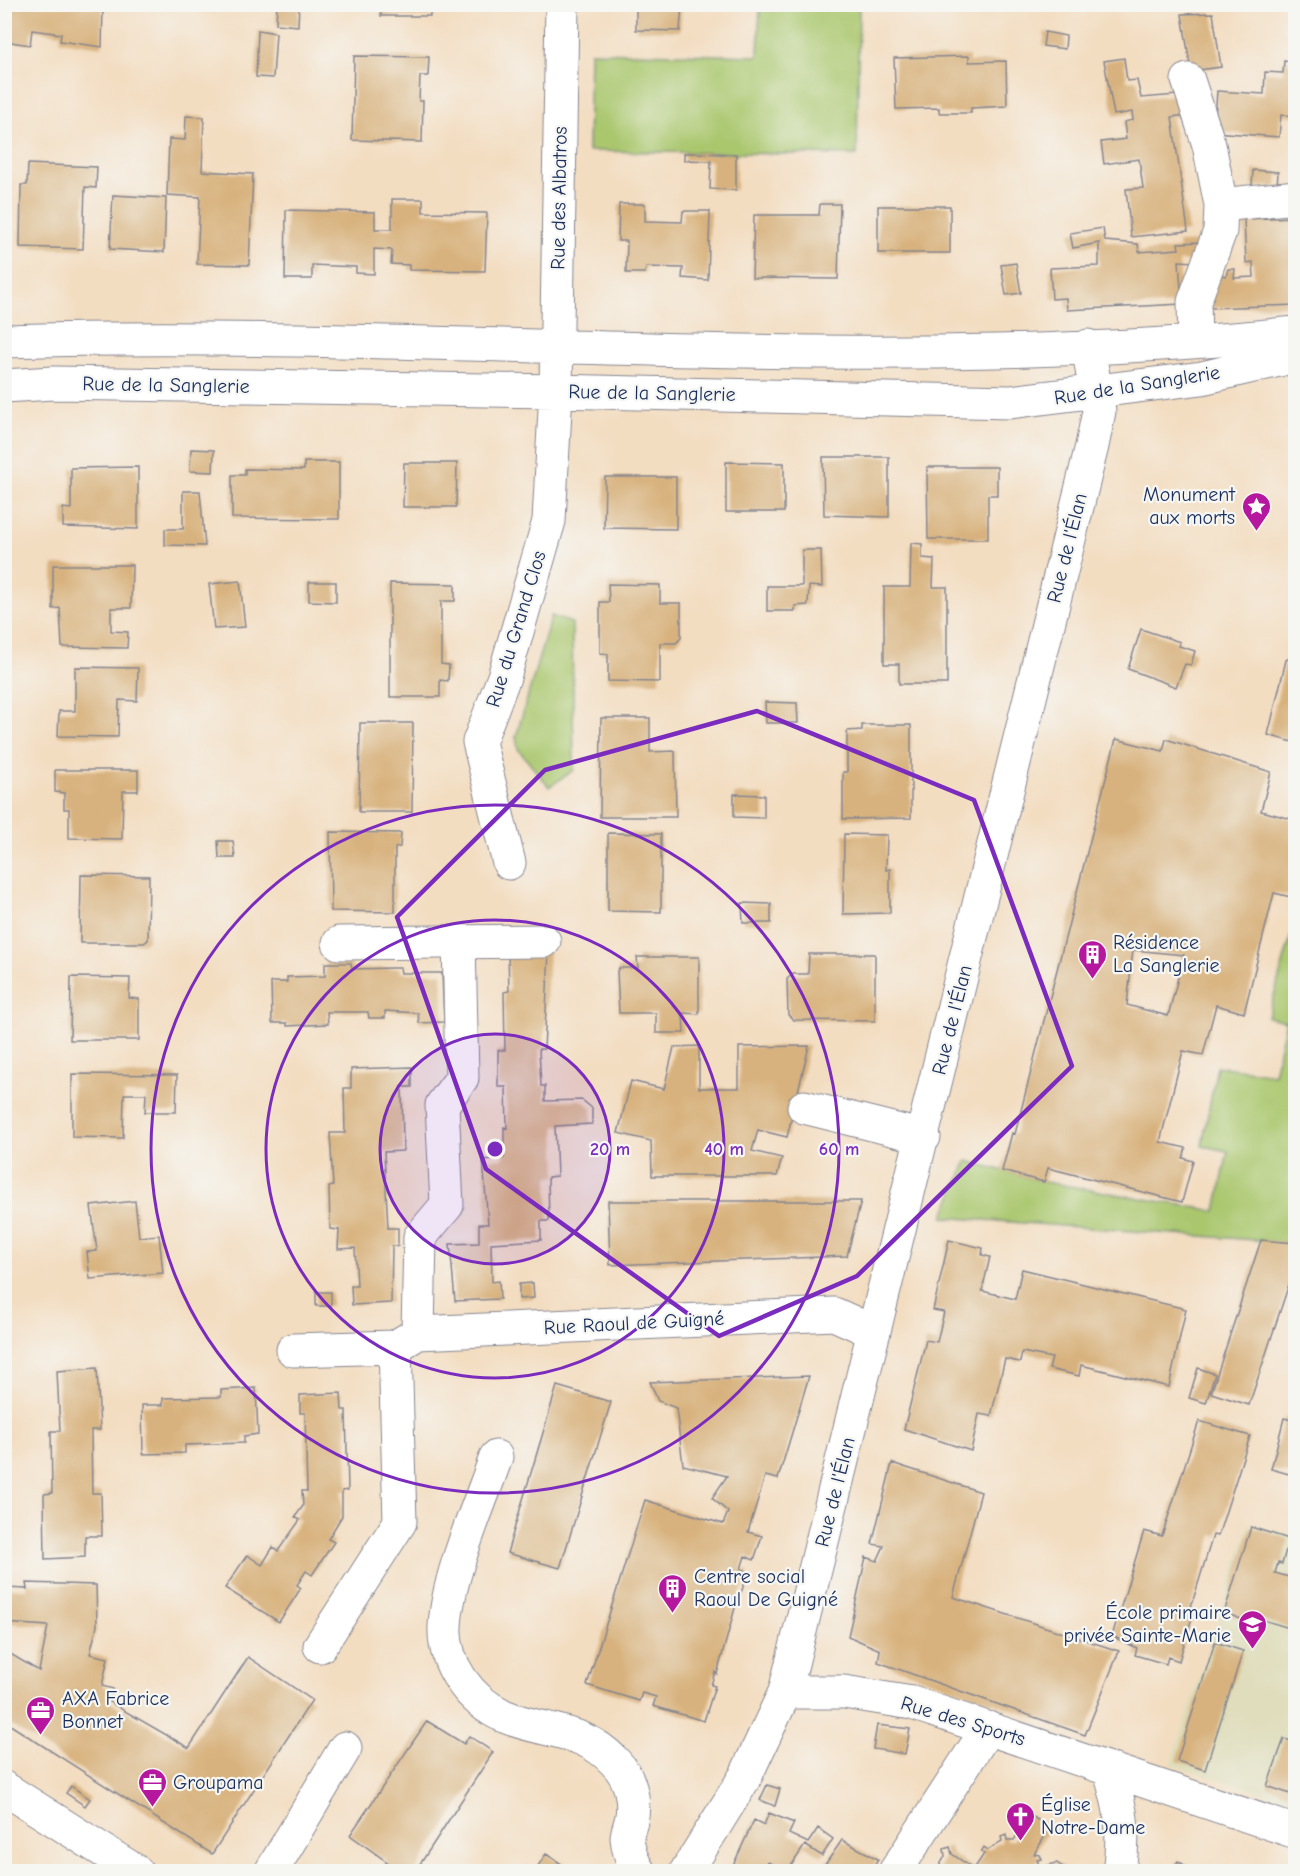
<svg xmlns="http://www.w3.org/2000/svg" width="1300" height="1876" font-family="'Comic Neue',sans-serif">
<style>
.built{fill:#dfddbb}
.green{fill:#aac76e;stroke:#627b66;stroke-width:1.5}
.building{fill:#d8b27e;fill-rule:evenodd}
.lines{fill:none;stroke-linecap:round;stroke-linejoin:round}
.minor-casing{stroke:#878690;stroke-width:35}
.major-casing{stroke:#878690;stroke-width:35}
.minor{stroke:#fff;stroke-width:33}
.major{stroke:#fff;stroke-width:33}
.marked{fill:none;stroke:#7b2cbf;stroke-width:4.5;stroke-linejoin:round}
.ring{fill:none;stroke:#7b2cbf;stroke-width:3}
.labels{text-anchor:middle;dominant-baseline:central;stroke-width:4.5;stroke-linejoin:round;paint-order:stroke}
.street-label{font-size:20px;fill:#1b2f5e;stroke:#f6f6f2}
.poi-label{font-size:20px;fill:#1b2f5e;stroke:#f6f6f2;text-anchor:start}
.centre{fill:#7b2cbf;stroke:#f6f6f2;stroke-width:3}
.ring-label{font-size:18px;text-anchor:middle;font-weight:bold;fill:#7b2cbf;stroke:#f6f6f2;stroke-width:4.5;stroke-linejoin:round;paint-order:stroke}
</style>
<rect width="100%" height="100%" fill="#f6f6f2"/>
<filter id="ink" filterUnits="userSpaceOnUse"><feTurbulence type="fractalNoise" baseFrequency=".0167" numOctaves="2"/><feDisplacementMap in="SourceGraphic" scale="12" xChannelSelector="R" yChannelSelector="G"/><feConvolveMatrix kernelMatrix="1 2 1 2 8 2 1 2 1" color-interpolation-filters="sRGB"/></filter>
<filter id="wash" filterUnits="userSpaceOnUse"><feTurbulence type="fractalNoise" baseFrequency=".008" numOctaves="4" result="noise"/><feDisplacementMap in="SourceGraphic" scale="24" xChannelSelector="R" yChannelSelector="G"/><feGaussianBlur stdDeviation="1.35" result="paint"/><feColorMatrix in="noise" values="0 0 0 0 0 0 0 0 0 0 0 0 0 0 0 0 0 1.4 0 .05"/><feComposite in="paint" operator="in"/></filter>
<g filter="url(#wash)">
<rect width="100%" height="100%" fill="#f3ddc1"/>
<path class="built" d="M1249 1525 1295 1535V1802L1171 1765Z"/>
<path class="green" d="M760 5H859L857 155 588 151 590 52 758 56Z
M551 616 572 623 574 770 549 787 518 749 516 737Z
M1295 922V1243L943 1217 967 1161 1045 1182 1216 1211 1228 1151 1202 1146 1217 1066 1274 1074 1286 1021 1268 1017Z"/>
<g id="blocks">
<path class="building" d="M4 4 103 7 102 47 60 41 61 34 32 30 30 45 4 41Z
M277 4H299L298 26 276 24Z
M381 4H430V16H381Z
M636 4H682L680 31 636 30Z
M1213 13 1221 67 1191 71 1182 14Z
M258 30 276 33 273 78 256 77Z
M1045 32 1066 36 1065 49 1043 46Z
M354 56 429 57 428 76H420L419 101H423L422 142 352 140Z
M969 56V62L1006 61 1007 106 971 108V113H939V108L896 109 894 58Z
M1124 58 1127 81 1137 80 1141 98 1177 95 1186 115 1172 117 1188 231 1131 237 1126 189 1143 188 1139 159 1104 164 1101 142 1126 139 1124 122 1133 120 1132 112 1114 115 1104 61Z
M1284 61 1296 62V116L1281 115 1279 137 1214 132 1217 91 1264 94 1265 72 1283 73Z
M186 116 204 117 202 171 253 174 249 265 197 264 200 197 167 195 169 139 185 140Z
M684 153 736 154V190L710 189 711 161 684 160Z
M28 164 97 167 96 188 85 187 83 249 20 247 21 185H27Z
M1253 170 1278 172 1277 187 1252 186Z
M113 195 166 198 164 252 110 249Z
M392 199H423V212L487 213 485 271 409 270V265L391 264 392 250 374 249V274L356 273V267L312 265V279H285L286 210 375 212V229H392Z
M619 204H645V221L682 222 683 211H710L708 280 682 278 683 268 646 267 645 273H626L627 241H618Z
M820 204H840L838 279 752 278 754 215H819Z
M878 206H950V253H878Z
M1296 217V305L1209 308 1217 274 1226 276 1228 269H1235L1234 278 1254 277 1253 262 1246 263 1244 219Z
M1103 228 1105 241 1138 244 1139 252 1179 249 1178 243 1201 242 1196 262 1179 261 1182 304 1067 310 1066 298 1052 299 1050 268 1099 266V243L1073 248 1070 233Z
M1016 263 1021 293 1006 295 1001 265Z
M191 449 214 450 213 472 190 471Z
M823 457H889V517L824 515Z
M304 462H339V519L232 518V475H245V469L304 470Z
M726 462 784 463V512H726Z
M404 463H457L456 507H403Z
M138 467V529L63 527V508L71 509V468Z
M927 467H997V495H988V539H928Z
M605 477H676V529L604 528Z
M183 491H200L205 546 165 545V529H183Z
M911 543 922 544V558L934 559 933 587H947V684H899V664H884V587H910Z
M802 550H821L822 587 809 586 808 605 795 606V611H767V586H802Z
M53 565H132L131 608H111V631L128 632 127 648 62 647 60 608 53 609Z
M240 581 245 627 214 629 209 584Z
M309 582H336V602L309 601Z
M390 583 455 584V601H441V664L449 665 448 681 440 680V697H390Z
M608 584 660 585V603H681V638L676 643H660V682L608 681V654L600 653V602H609Z
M1141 629 1180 642 1179 646 1195 651 1191 665 1185 664 1176 687 1128 669Z
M1296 654V743L1268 735 1286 660Z
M75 667 138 668 137 701 119 700 118 737 58 736 59 711H75Z
M765 702 797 703 798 723H766Z
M601 718H650V752L675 751 676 817H600Z
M360 723H413L412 812H359Z
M862 725H911V818L843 819V772H847V731L862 730Z
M1116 739 1163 751 1166 739 1271 772 1261 811 1296 820 1295 898 1274 893 1244 1013 1216 1005 1203 1055 1183 1051 1160 1142 1186 1148 1183 1158 1193 1161 1182 1202 1048 1168 1044 1182 1002 1171 1012 1133 1015 1134ZM1133 950 1184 955 1168 1016 1127 1005Z
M55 770H138V791H123L122 839 69 838V809H64V793L55 792Z
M734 794 764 795V818L734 817Z
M330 832 401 833 400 847 395 848V912L331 911Z
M608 833 661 834V912L608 911Z
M844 834 887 835 886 870 890 869V913L843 914Z
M218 841H233L235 858H219Z
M81 875 149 876 148 940 144 943H80Z
M742 903 771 904V923H743Z
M549 951 544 1049H539L541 1086H545V1101L582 1100 592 1108V1124L555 1126 557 1176 548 1177 549 1221H541V1240L491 1243 492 1282 499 1281 500 1299 455 1301 450 1244 479 1243V1224H488L483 1160 504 1158V1127L507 1128 506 1087H498V1050H505L504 992 509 991 508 953Z
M809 954H875V1021L794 1020 788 1015 787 979 793 974H808Z
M637 957H699V1014L683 1013 684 1033H656V1013H619L617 971 619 968H638Z
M325 963H351L352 969 392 968H400L401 973H442L444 1022 419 1023 418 1013 385 1011V1018H369L368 1012H327L328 1024 287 1026V1023H272L271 982H287V977L325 976Z
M71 977 130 978 129 998 139 999V1040H70Z
M699 1046V1088H739V1047L809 1046 787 1137 758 1130 752 1151 782 1158 777 1176H652L651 1141 618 1133 631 1081 664 1089 674 1047Z
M412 1067V1087H402L403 1151 384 1152 388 1228H398V1246H392L391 1303 352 1305 351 1286H357L355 1248 338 1249 339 1230 330 1229 329 1187 333 1186 330 1133H345L344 1088H351V1069Z
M72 1074 177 1075 176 1112H145L146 1094H124L123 1138 72 1137Z
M135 1201 139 1237 159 1235 163 1273 90 1279 87 1252 97 1251 91 1206Z
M608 1201H861L847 1256 610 1265Z
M949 1240 983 1248 982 1255 990 1257 982 1291 1015 1299 1022 1269 1186 1309 1169 1387 1081 1365 1079 1376 1049 1369 1052 1358 1022 1352 1020 1362 1005 1359 991 1416 979 1414 971 1451 904 1429 926 1340 937 1342 944 1312 933 1310Z
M1261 1240 1296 1243V1263L1249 1405 1211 1393Z
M533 1283 534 1298 519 1299V1284Z
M316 1292H331V1306H316Z
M97 1368 100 1430H91L92 1493H101L102 1536H85V1557L45 1559 44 1494 52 1493 51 1431H60L57 1371Z
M1198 1368 1215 1374 1206 1403 1189 1398Z
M809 1376 778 1479 765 1476 748 1532 762 1536 754 1560 745 1556 741 1569 749 1572 735 1608 717 1674 715 1672 711 1685 715 1686 704 1721 653 1706 656 1697 642 1693 639 1701 587 1685 645 1500 723 1524 728 1512 712 1498 727 1476 683 1465 676 1408 658 1401 650 1382Z
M557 1386 611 1402 560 1568 507 1553Z
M256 1388 258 1434 244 1436V1443L185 1445V1453L143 1454 142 1405H163V1398L221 1397V1390Z
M341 1393 342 1410H346L348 1490 342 1491V1516L328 1539 334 1542 312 1575 306 1571 297 1585 301 1588 279 1622 225 1588 247 1555 262 1565 273 1547 278 1551 300 1520 295 1517 303 1506 302 1491H307L305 1413H300V1395Z
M1284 1418 1296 1421V1476L1271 1469Z
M1199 1421 1250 1436 1218 1536 1213 1535 1190 1610 1194 1611 1179 1661 1168 1657 1166 1664 1135 1655 1137 1648 1112 1636 1144 1531 1162 1536Z
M892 1463 981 1492 953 1597 1119 1651 1085 1735 878 1662 880 1650 848 1636 866 1557 877 1561 884 1546 872 1544Z
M1251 1527 1289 1539 1282 1564 1278 1563 1275 1573 1296 1579V1630L1260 1619 1258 1625 1224 1613Z
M26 1583 96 1585 97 1626 90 1654 108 1658 102 1686 113 1689 109 1702 189 1748 248 1657 312 1700 212 1854 4 1721V1650L39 1671 48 1626 4 1623V1588L27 1589Z
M1215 1642 1243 1651 1205 1770 1177 1761Z
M427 1721 464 1744 469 1736 493 1752 415 1872H380L387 1862 350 1835Z
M877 1725 910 1729 905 1754 873 1749Z
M1284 1739 1296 1742V1796L1267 1786Z
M767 1785 780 1789 775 1806 760 1800Z
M71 1786 90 1799 85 1806 66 1793Z
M769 1813 794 1823 789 1834 808 1843 818 1828 833 1839 822 1856 805 1845 787 1872 768 1862 763 1872H730L754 1820 764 1825Z
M1030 1815 1050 1828 1034 1854 1040 1855 1042 1859 1037 1860 1040 1867 1057 1863 1070 1872H936L945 1856 944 1849 950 1847 952 1854 974 1869 984 1854 981 1852 984 1847 988 1850 1002 1841 1001 1837 1006 1835 1007 1840H1014Z
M842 1840 878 1859 870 1872H820Z
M546 1854 574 1872H534Z
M1178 1861 1195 1872H1171Z"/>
</g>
</g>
<g filter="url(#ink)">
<use href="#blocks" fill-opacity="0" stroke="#878690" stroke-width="1.5"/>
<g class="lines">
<defs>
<path id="minor" d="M1188 80 1209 145 1221 205 1220 231 1194 302 1195 341
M1221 205 1296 197
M4 341C434 328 867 378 1296 333
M4 386 53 383 556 391 1010 402 1202 378 1296 356
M509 863 479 742 504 677 549 521 556 391 562 4
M339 943 544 941
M804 1107 924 1137
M418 1333 420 1237 447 1205 442 1105 462 1078 459 941
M293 1350 395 1347
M496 1457C479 1507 448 1574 445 1626 443 1664 470 1701 504 1716 543 1733 583 1727 615 1762 630 1777 636 1800 631 1821 630 1826 627 1832 627 1838 628 1851 632 1861 639 1872
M320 1646 400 1522 395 1347 418 1333 834 1314 874 1332
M785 1692H844L912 1703 1296 1832
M1109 1769C1122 1810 1125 1829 1119 1872
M271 1872 345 1748
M686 1872 745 1777 785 1692 1092 446 1099 411 1088 346
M895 1872 988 1728"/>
<path id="major" d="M4 1788 137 1872"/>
</defs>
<use href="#minor" class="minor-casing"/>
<use href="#major" class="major-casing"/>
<use href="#minor" class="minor"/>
<use href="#major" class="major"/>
</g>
</g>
<path class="marked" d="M757 711 974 800 1072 1066 857 1276 719 1336 486 1169 397 917 545 770Z"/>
<circle cx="495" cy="1149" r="115" fill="#7b2cbf" fill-opacity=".12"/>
<g class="ring">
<circle cx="495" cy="1149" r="115"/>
<circle cx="495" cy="1149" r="229"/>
<circle cx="495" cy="1149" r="344"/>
</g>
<defs>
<symbol id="sight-pin" viewBox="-11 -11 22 30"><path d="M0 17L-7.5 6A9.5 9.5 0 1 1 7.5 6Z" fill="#b5179e" stroke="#f6f6f2"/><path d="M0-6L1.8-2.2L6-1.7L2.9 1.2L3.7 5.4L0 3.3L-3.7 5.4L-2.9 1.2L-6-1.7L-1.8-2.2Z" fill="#fff"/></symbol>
<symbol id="building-pin" viewBox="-11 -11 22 30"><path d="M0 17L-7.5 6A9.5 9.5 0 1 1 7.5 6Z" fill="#b5179e" stroke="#f6f6f2"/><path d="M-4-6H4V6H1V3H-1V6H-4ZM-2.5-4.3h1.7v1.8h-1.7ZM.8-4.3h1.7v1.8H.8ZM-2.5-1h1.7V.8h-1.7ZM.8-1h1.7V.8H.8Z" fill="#fff"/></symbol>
<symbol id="school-pin" viewBox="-11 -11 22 30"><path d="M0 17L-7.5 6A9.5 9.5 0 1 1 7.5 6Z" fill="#b5179e" stroke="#f6f6f2"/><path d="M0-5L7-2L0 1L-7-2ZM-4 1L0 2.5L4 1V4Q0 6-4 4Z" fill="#fff"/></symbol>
<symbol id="office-pin" viewBox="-11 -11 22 30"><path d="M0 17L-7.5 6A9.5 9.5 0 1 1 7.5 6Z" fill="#b5179e" stroke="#f6f6f2"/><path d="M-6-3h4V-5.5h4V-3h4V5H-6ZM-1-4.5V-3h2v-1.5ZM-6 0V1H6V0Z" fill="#fff"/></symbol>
<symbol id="church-pin" viewBox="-11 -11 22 30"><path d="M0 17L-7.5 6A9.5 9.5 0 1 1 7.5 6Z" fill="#b5179e" stroke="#f6f6f2"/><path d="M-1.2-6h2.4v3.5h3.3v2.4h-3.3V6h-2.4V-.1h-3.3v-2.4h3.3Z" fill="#fff"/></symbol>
</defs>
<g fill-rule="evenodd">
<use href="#sight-pin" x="1240" y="490" width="33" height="45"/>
<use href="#building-pin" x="1076" y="938" width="33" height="45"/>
<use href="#building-pin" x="656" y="1572" width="33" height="45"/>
<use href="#school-pin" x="1236" y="1608" width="33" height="45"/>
<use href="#office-pin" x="24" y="1694" width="33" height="45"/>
<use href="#office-pin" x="136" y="1766" width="33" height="45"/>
<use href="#church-pin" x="1004" y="1800" width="33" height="45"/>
</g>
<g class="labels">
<g class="street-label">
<text transform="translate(559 198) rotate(-89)">Rue des Albatros</text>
<text transform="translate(166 385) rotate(1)">Rue de la Sanglerie</text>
<text transform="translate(1137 385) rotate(-9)">Rue de la Sanglerie</text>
<text transform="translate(652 393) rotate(1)">Rue de la Sanglerie</text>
<text transform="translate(1067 548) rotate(-76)">Rue de l'Élan</text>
<text transform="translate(516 629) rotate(-73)">Rue du Grand Clos</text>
<text transform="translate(952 1020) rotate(-76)">Rue de l'Élan</text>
<text transform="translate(634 1323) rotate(-3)">Rue Raoul de Guigné</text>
<text transform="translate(835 1492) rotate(-76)">Rue de l'Élan</text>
<text transform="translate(963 1721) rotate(17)">Rue des Sports</text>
</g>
<g class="poi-label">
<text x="1235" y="494" text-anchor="end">Monument<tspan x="1235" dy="23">aux morts</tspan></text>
<text x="1113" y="942">Résidence<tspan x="1113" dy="23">La Sanglerie</tspan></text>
<text x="694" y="1576">Centre social<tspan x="694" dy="23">Raoul De Guigné</tspan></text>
<text x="1231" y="1612" text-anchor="end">École primaire<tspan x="1231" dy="23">privée Sainte-Marie</tspan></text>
<text x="62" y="1698">AXA Fabrice<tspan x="62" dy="23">Bonnet</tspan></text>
<text x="173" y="1782">Groupama</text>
<text x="1041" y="1804">Église<tspan x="1041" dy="23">Notre-Dame</tspan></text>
</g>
</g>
<circle cx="495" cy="1149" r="9" class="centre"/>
<g class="ring-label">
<text x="610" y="1155">20 m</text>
<text x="724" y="1155">40 m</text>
<text x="839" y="1155">60 m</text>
</g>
<rect width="1300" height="1876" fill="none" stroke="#f6f6f2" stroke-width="24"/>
</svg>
